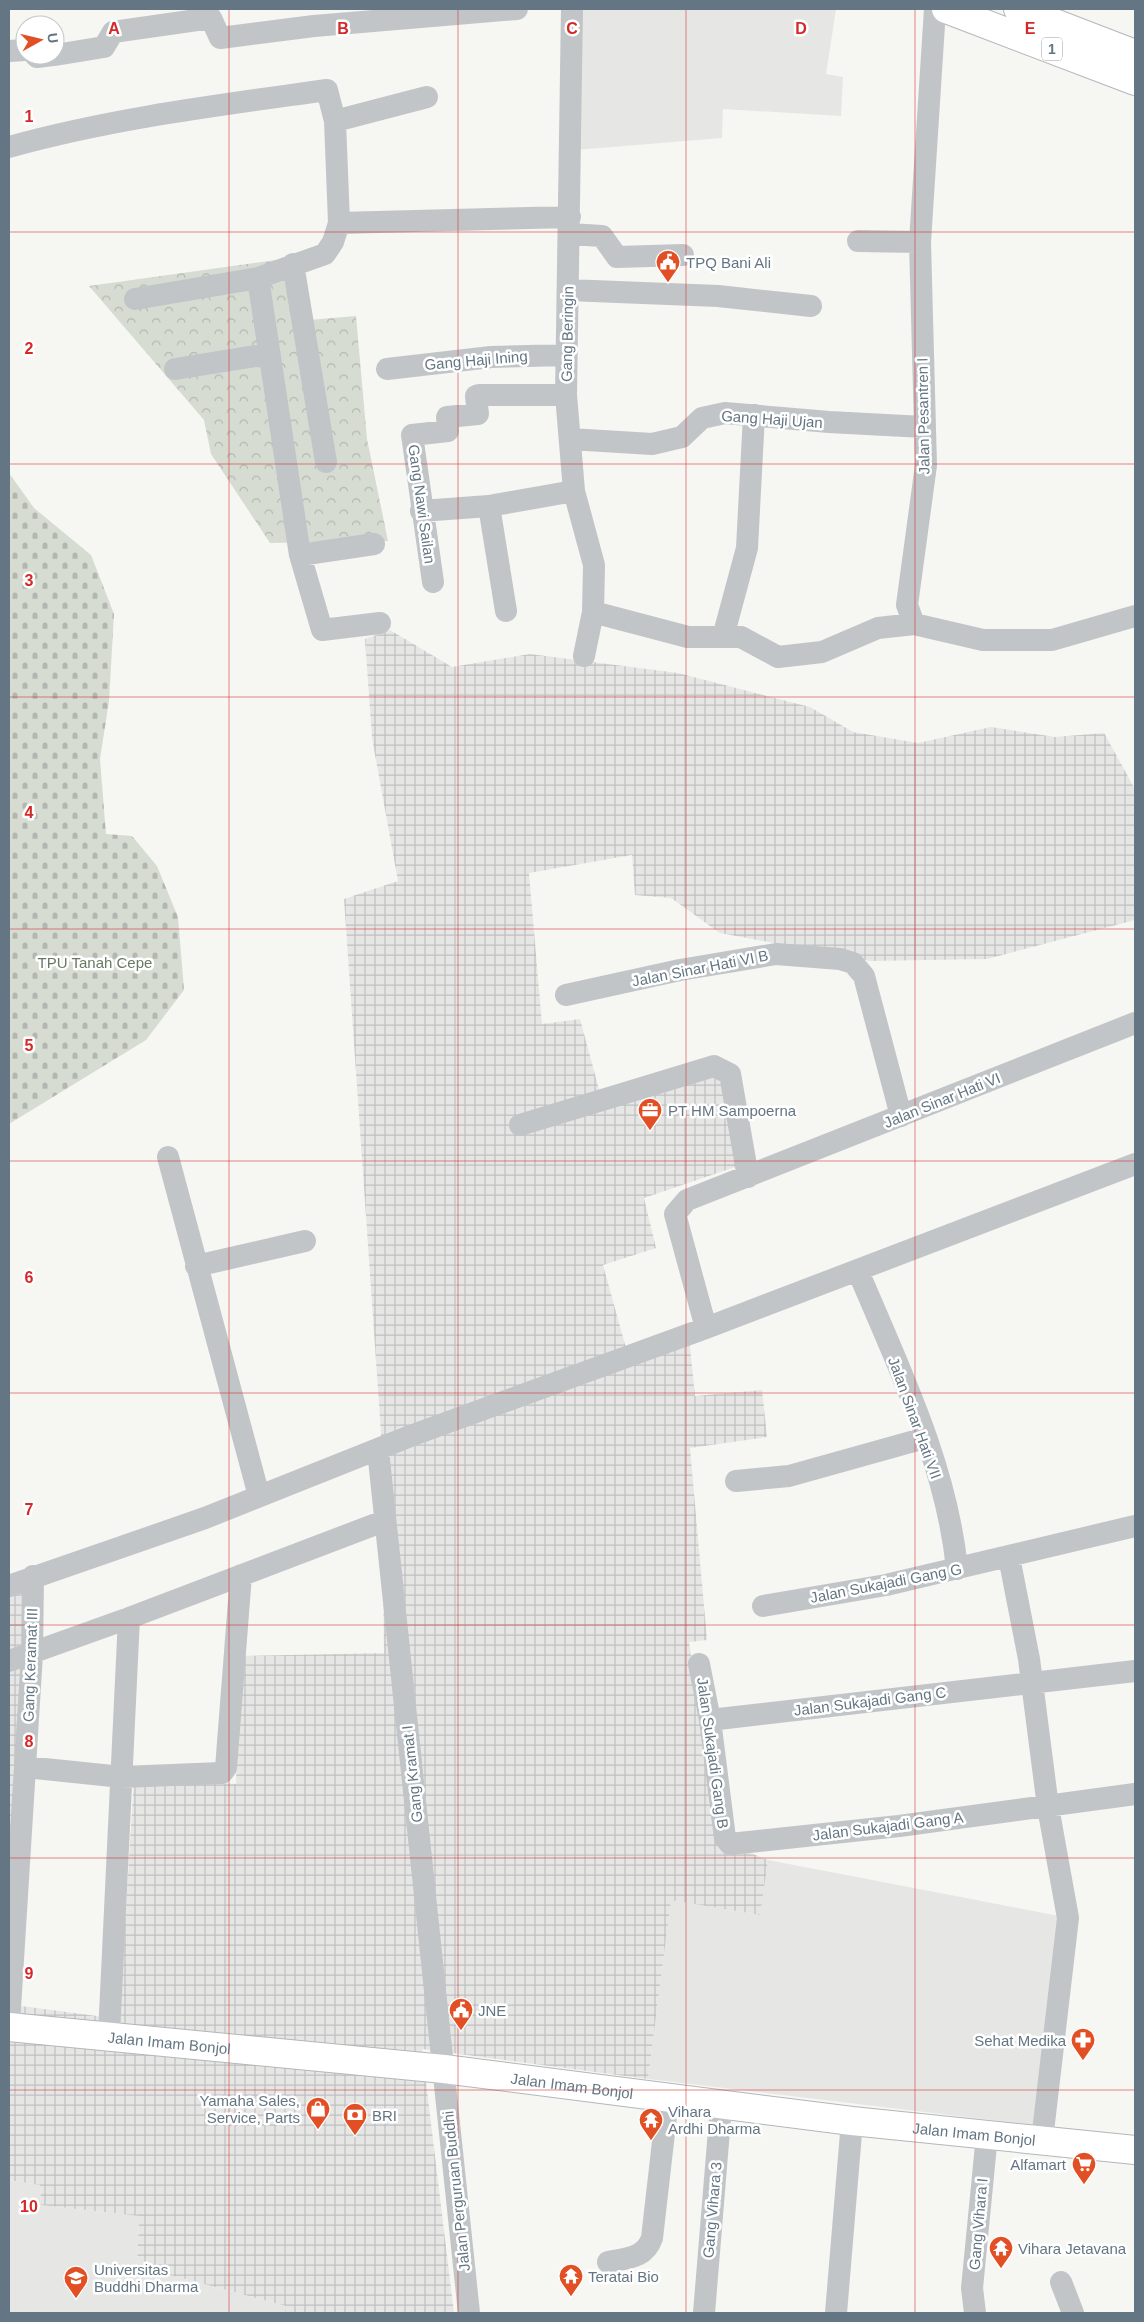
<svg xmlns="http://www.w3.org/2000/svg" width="1144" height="2322" font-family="Helvetica,sans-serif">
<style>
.built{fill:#e6e7e5}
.industrial{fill:url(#industrial-grid)}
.forest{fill:url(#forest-crowns)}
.cemetery{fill:url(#cemetery-stones)}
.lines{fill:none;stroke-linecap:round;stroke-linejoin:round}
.major-casing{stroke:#b2b7ba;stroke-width:30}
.highway-casing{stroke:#b2b6b9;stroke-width:30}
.minor{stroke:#c1c5c8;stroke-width:22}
.major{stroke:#fff;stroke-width:28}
.highway{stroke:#fff;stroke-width:28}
.grid{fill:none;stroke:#d62828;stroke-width:1;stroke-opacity:0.55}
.labels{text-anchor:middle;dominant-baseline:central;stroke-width:5;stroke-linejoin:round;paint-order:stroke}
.shield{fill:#fff;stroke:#929fa8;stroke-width:1}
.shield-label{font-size:14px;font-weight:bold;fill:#647683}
.poi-label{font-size:15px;fill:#647683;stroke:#fff;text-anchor:start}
.street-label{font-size:15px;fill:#647683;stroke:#fff}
.park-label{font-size:15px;fill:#687a63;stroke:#fff}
.grid-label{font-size:16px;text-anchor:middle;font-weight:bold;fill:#d62828;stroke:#fff;stroke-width:5;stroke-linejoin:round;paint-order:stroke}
</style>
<defs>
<pattern id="industrial-grid" width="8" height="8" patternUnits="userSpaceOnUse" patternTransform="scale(1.25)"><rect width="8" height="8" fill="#e6e7e5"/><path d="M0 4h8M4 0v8" fill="none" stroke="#bec0bf"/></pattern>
<pattern id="forest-crowns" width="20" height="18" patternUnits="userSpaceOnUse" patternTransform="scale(1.25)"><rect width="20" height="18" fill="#d7dcd3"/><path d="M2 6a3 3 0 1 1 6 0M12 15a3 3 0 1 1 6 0" fill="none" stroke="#b2b7b1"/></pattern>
<pattern id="cemetery-stones" width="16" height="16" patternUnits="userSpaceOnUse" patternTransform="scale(1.25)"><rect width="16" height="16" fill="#d7dcd3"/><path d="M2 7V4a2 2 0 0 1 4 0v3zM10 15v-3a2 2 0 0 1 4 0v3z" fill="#b2b7b1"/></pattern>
</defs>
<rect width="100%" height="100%" fill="#f6f6f2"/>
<path class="built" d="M564 9H836L826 74 843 77 841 116 723 109 722 138 563 151Z
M768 1860 1059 1916 1033 2125 648 2079 671 1899 759 1915Z
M9 2180 40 2185 41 2205 139 2216 137 2266 286 2306 285 2313H9Z"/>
<path class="industrial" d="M390 630 452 667 530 654 678 673 810 707 853 732 918 743 991 727 1055 737 1104 733 1135 789V920L987 959 870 961 720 933 671 898 635 895 632 855 529 873 542 1024 580 1019 600 1093 717 1063 744 1164 644 1198 656 1248 603 1265 629 1359 689 1337 695 1396 762 1390 767 1437 690 1448 707 1640 689 1642 723 1842 768 1860 760 1915 671 1900 648 2079 422 2049 454 2313H285L286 2306 137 2266 139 2216 41 2205 40 2185 9 2180V1590L27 1584 14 2005 119 2019 134 1778 236 1784 240 1656 384 1653 381 1433 344 899 398 881 372 738 365 639Z"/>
<path class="forest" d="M298 257 309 320 356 316 367 439 388 541 270 543 211 454 204 420 89 286Z"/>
<path class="cemetery" d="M9 473 34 508 91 555 114 614 109 701 100 759 106 834 132 836 157 866 178 917 184 990 146 1040 9 1124Z"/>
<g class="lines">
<defs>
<g id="major">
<path id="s1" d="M9 2027 444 2069 852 2121 1135 2150"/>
</g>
<path id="highway" d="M946 9 1135 81
M1018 9 1135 54"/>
</defs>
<use href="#major" class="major-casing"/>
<use href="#highway" class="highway-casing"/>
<path class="minor" d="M572 9 566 395 574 491 594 565 593 612 584 656
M935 9 920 242 926 465 907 605 914 624 983 640H1052L1135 616
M9 51 25 50
M35 55 37 57 52 55
M55 55 104 47 113 32 211 18 220 38 314 26 517 9
M335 121 427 97
M9 147C113 118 221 105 327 90L335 121 339 223
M570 234 602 236 617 257 683 255
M858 241 920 242
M293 264 326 462
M568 290 718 296 811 306
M135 299 258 278
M175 369 268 354
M387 369 491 357 566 355
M570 439 652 444 682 437 702 418 725 413 829 422 924 427
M489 506 506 611
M421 511 489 506 574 491
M300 555 374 544
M433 582 412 435 448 431 447 417 478 414 476 396 479 395H566
M593 612 688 637H741L778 657 822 652 878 628 914 624
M380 623 322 630 300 555 258 278 325 254 333 242 339 223 570 217
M723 637 747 548 754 415
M566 995 680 970 776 954 840 959 853 963 864 976 901 1116
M520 1125 714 1066 730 1074 748 1177
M168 1157 259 1496
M196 1266 305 1241
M858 1271C898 1366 947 1465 957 1569
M706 1328 675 1214 687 1200 1135 1023
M378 1450 469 2313
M736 1481 789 1476 925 1438
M1009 1557 1029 1659 1048 1807 1068 1918 1042 2140
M9 1586 205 1518 413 1435 706 1328 1135 1164
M763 1606 886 1585 1135 1526
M9 1661 129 1618 384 1521
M699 1664 710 1720 725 1838 730 1844 899 1826 1135 1794
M710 1720 1135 1671
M25 1767 122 1777 222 1773 226 1768 241 1575
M9 2024 32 1654 33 1576
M109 2035 129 1618
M608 2262C628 2258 645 2258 652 2238L668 2098
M1061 2282 1073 2313
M704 2313 721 2106
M836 2313 852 2121
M975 2313 972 2288 987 2135"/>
<use href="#major" class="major"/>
<use href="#highway" class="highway"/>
</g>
<path class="grid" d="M229 9V2313M458 9V2313M686 9V2313M915 9V2313M9 232H1135M9 464H1135M9 697H1135M9 929H1135M9 1161H1135M9 1393H1135M9 1625H1135M9 1858H1135M9 2090H1135"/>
<defs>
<symbol id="civic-pin" viewBox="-11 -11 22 30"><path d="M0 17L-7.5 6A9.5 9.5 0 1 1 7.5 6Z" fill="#e34f25" stroke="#fff"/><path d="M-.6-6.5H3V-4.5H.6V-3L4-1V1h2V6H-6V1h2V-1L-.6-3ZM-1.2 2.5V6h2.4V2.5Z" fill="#fff"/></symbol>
<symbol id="office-pin" viewBox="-11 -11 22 30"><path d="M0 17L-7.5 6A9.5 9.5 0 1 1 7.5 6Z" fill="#e34f25" stroke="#fff"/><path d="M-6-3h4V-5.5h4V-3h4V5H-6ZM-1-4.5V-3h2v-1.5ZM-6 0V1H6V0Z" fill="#fff"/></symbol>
<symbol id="pharmacy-pin" viewBox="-11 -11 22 30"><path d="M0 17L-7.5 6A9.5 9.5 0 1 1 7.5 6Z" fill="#e34f25" stroke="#fff"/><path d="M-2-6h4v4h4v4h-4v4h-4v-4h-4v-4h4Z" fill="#fff"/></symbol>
<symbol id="shop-pin" viewBox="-11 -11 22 30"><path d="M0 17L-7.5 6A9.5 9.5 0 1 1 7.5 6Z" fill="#e34f25" stroke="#fff"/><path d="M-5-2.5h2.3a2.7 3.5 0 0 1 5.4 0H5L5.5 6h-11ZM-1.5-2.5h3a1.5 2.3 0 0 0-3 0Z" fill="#fff"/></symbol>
<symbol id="bank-pin" viewBox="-11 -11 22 30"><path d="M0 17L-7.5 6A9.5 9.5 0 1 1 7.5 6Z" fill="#e34f25" stroke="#fff"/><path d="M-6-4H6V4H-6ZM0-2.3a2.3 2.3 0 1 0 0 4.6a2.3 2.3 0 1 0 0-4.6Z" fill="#fff"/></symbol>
<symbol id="temple-pin" viewBox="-11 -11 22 30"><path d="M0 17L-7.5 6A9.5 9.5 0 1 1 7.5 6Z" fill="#e34f25" stroke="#fff"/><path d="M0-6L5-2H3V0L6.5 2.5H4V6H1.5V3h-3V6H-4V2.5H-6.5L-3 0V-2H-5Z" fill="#fff"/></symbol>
<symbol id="supermarket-pin" viewBox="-11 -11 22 30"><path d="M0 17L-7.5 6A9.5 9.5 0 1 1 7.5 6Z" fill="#e34f25" stroke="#fff"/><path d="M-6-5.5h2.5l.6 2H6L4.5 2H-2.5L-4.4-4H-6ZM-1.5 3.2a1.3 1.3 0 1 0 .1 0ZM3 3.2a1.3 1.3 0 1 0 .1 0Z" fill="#fff"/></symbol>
<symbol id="university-pin" viewBox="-11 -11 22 30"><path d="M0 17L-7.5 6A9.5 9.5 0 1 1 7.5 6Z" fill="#e34f25" stroke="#fff"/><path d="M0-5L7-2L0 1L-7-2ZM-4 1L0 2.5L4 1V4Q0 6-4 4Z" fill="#fff"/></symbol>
</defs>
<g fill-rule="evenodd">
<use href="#civic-pin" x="654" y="248" width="28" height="38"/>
<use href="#office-pin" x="636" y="1096" width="28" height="38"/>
<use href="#civic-pin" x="447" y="1996" width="28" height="38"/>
<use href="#pharmacy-pin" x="1069" y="2026" width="28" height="38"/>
<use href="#shop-pin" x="304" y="2095" width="28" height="38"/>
<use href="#bank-pin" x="341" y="2101" width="28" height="38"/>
<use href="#temple-pin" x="637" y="2106" width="28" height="38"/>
<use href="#supermarket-pin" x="1070" y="2150" width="28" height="38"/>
<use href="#temple-pin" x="987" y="2234" width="28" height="38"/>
<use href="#temple-pin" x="557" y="2262" width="28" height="38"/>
<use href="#university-pin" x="62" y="2264" width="28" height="38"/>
</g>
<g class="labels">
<rect class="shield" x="1042" y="37.5" width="20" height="23" rx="4"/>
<g class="shield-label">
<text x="1052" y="49">1</text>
</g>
<g class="poi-label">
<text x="686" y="262">TPQ Bani Ali</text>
<text x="668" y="1110">PT HM Sampoerna</text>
<text x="478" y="2010">JNE</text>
<text x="1066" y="2040" text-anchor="end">Sehat Medika</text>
<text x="300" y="2100" text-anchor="end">Yamaha Sales,<tspan x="300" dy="17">Service, Parts</tspan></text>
<text x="668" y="2111">Vihara<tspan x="668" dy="17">Ardhi Dharma</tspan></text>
<text x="372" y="2115">BRI</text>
<text x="1066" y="2164" text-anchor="end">Alfamart</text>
<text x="1018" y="2248">Vihara Jetavana</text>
<text x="94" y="2269">Universitas<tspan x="94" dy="17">Buddhi Dharma</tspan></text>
<text x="588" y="2276">Teratai Bio</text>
</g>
<g class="street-label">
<text transform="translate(567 334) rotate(-89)">Gang Beringin</text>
<text transform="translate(476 360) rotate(-5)">Gang Haji Ining</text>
<text transform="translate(923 416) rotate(-91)">Jalan Pesantren I</text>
<text transform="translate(772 419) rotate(4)">Gang Haji Ujan</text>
<text transform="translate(422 504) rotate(82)">Gang Nawi Sailan</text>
<text transform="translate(700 968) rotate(-11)">Jalan Sinar Hati VI B</text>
<text transform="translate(942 1100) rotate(-22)">Jalan Sinar Hati VI</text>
<text transform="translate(915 1418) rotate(70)">Jalan Sinar Hati VII</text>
<text transform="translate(886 1583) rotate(-11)">Jalan Sukajadi Gang G</text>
<text transform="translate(30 1665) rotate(-88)">Gang Keramat III</text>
<text transform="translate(870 1701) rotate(-7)">Jalan Sukajadi Gang C</text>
<text transform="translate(713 1753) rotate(82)">Jalan Sukajadi Gang B</text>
<text transform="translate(412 1774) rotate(-96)">Gang Kramat I</text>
<text transform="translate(888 1826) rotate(-7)">Jalan Sukajadi Gang A</text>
<text stroke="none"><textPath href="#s1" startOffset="161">Jalan Imam Bonjol</textPath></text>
<text stroke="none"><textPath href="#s1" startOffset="566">Jalan Imam Bonjol</textPath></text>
<text stroke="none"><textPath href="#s1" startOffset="971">Jalan Imam Bonjol</textPath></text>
<text transform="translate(456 2191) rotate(-96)">Jalan Perguruan Buddhi</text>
<text transform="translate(712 2210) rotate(-85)">Gang Vihara 3</text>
<text transform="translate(978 2224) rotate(-85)">Gang Vihara I</text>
</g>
<g class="park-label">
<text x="95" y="962">TPU Tanah Cepe</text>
</g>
</g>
<g class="grid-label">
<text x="114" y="34">A</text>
<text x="343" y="34">B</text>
<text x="572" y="34">C</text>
<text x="801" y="34">D</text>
<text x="1030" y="34">E</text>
<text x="29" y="122">1</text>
<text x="29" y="354">2</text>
<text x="29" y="586">3</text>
<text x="29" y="818">4</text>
<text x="29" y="1051">5</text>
<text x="29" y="1283">6</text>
<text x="29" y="1515">7</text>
<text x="29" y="1747">8</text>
<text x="29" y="1979">9</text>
<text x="29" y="2212">10</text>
</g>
<rect width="1144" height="2322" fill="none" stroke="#647683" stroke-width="20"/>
<g transform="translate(40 40) rotate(82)"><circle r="24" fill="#ffffff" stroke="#c1c8cd"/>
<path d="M0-4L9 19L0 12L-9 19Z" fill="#e34f25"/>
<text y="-8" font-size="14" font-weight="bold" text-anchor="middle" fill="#647683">U</text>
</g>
</svg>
